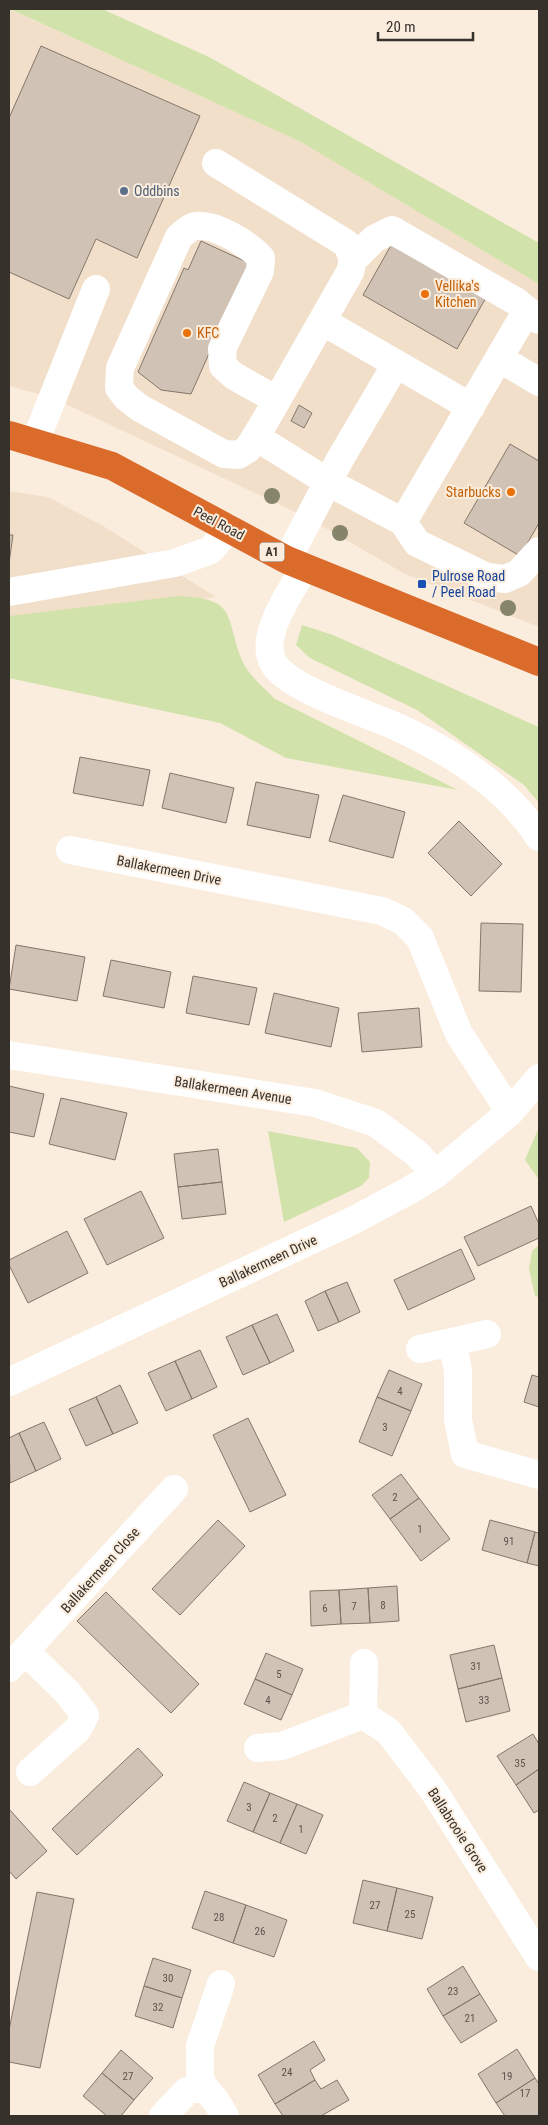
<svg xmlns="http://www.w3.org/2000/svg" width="548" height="2125" font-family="'Roboto Condensed',sans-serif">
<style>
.built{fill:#f2dfc9}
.green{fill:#d2e2ab}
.building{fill:#d0c2b4;stroke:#84776a}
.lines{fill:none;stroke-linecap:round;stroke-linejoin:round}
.minor{stroke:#fff;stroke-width:28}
.highway{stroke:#db6b2a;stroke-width:28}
.tree{fill:#86846a}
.service-dot{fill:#5c6f8a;stroke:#fbeddd;stroke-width:2}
.food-dot{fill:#e8710a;stroke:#fbeddd;stroke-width:2}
.transit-dot{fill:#1a4fb4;stroke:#fbeddd;stroke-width:2}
.labels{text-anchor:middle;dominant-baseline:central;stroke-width:4;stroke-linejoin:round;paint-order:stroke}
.number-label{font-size:11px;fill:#5d554d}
.shield{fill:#fbeddd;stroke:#726960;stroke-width:1}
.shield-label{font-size:12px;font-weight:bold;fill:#37312b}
.service-label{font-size:14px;fill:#4e5e75;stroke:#fbeddd;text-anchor:start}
.food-label{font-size:14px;fill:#c56008;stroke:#fbeddd;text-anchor:start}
.street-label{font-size:14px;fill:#37312b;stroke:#fbeddd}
.transit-label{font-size:14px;fill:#164399;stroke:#fbeddd;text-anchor:start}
</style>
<rect width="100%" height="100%" fill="#fbeddd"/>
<path class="built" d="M9 9 301 142 539 284V627L403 573 308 518 53 398 9 386Z
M9 491 48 497 103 526 216 597 9 629Z"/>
<path class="green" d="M10 9H102L209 57 539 243V284L301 142Z
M179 596C236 599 225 613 241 658 247 674 263 687 275 699L458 790 286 758 220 723 9 678V616Z
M302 625 333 635 539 727V803L524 785 417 710 310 658 296 645Z
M539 1127V1180L525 1160Z
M268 1131 357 1148 370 1162 369 1178 361 1186 284 1222Z
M539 1245V1297L535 1296 529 1269 532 1251Z"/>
<path class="building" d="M41 46 200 116 137 258 96 239 69 299 9 272V118Z
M394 240 488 294 457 349 363 295Z
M201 241 251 264 236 293 191 394 161 390 138 372 184 268 188 270Z
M299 405 312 413 304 428 291 421Z
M510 444 539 461V523L520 556 464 523Z
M9 535H13L9 563Z
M80 757 150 770 143 806 73 793Z
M170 773 234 788 226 823 162 808Z
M256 782 319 795 310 838 247 825Z
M343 795 405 812 393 858 329 841Z
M459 821 502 864 471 896 428 853Z
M481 923 523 924 521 992 479 991Z
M16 945 85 957 77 1001 9 989Z
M111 960 171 972 164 1008 103 996Z
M193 976 257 988 249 1025 186 1013Z
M274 993 339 1008 331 1047 265 1033Z
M419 1008 422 1047 362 1052 358 1013Z
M9 1086 44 1094 34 1137 9 1132Z
M61 1098 127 1113 115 1160 49 1144Z
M218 1149 222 1182 178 1187 174 1154Z
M222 1182 226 1214 182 1219 178 1187Z
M141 1191 164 1238 107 1265 84 1219Z
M531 1206 539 1224V1238L478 1266 464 1237Z
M67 1231 88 1273 28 1303 9 1265V1260Z
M461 1249 475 1279 408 1310 394 1280Z
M347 1282 360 1312 339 1322 325 1291Z
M325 1291 339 1322 318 1331 305 1301Z
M277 1314 294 1351 270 1363 252 1325Z
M252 1325 270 1363 243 1375 226 1337Z
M200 1350 217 1387 192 1399 175 1361Z
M175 1361 192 1399 166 1411 148 1373Z
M389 1370 422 1384 411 1411 377 1397Z
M532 1375 539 1377V1407L524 1402Z
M120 1385 138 1423 113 1434 96 1397Z
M96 1397 113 1434 86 1446 69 1409Z
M377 1397 411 1411 392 1456 359 1442Z
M248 1418 286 1495 250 1512 213 1435Z
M44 1422 61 1459 36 1471 19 1433Z
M19 1433 36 1471 10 1483 9 1438Z
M401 1474 419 1498 390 1519 372 1495Z
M419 1498 450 1539 421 1561 390 1519Z
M218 1520 245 1546 180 1615 152 1589Z
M490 1520 535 1532 527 1563 482 1550Z
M535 1532 539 1533V1566L527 1563Z
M397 1586 399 1621 370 1623 368 1588Z
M368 1588 370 1623 341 1624 339 1590Z
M339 1590 341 1624 311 1626 310 1591Z
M106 1592 199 1684 171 1713 77 1621Z
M494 1645 502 1678 458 1689 450 1655Z
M266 1653 303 1669 292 1695 255 1679Z
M502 1678 510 1711 466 1722 458 1689Z
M255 1679 292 1695 281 1720 244 1704Z
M533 1734 539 1744V1769L516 1785 497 1756Z
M138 1748 163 1775 77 1855 52 1829Z
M539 1769V1810L534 1813 516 1785Z
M244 1782 270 1793 253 1832 227 1821Z
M270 1793 297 1804 280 1843 253 1832Z
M297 1804 323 1815 306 1854 280 1843Z
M9 1809 47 1851 16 1879 9 1871Z
M363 1880 397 1888 387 1931 353 1923Z
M397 1888 433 1897 422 1939 387 1931Z
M205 1891 246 1905 233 1943 192 1928Z
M37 1892 74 1899 40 2068 9 2062V2030Z
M246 1905 287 1920 274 1957 233 1943Z
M153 1958 191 1970 182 1998 144 1986Z
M463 1966 480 1994 443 2016 427 1989Z
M144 1986 182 1998 173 2028 135 2016Z
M480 1994 497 2021 461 2043 443 2016Z
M314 2041 325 2060 310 2070 315 2080 275 2104 258 2075Z
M517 2049 535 2078 496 2103 478 2074Z
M121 2050 153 2078 134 2100 102 2073Z
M102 2073 134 2100 121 2116H107L83 2096Z
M535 2078 539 2084V2116H505L496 2103Z
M315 2080 321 2089 337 2080 349 2100 321 2116H283L275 2104Z"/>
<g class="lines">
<path class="minor" d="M216 163 347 244 353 260 350 272 265 421 248 449 238 455 224 454 140 408 127 398 119 388 120 368 179 237C184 233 190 227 195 226 215 223 248 244 261 258L260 271 222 349 223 366 234 376 277 400
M353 260 374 239 392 230 517 302 539 320
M322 321 471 407
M499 358 539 382
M256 437 328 482 403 522 417 543 487 577 505 579 519 573 539 551
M35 442 96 289
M403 522 526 312
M287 560 339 461 396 364
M305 567C292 590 257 637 274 664 290 690 367 713 397 727 452 752 506 786 539 837
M9 592 175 563 211 550 229 528
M70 850 382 911 403 921 420 938 459 1034 510 1112
M9 1055 315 1103 376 1123 416 1153 436 1174
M452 1342 487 1334
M420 1349 452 1342 458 1370V1420L465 1454 539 1475
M9 1382 354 1220 410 1190 436 1174 510 1112 539 1078
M26 1652 67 1692 85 1715 78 1729 30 1772
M9 1668 174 1489
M363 1715 388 1731 433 1790 539 1957
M258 1748 282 1746 363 1715 364 1663
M221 1984 200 2046V2077L203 2086 216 2101 225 2116
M163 2116 187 2091 203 2086"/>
<path class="highway" d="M9 435 112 466 287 560 539 662"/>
</g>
<g class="tree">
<circle cx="272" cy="496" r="8"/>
<circle cx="340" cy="533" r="8"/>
<circle cx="508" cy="608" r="8"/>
</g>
<circle class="service-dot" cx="124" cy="191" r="5"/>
<g class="food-dot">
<circle cx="425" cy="294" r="5"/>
<circle cx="187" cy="333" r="5"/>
<circle cx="511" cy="492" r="5"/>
</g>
<rect class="transit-dot" x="417" y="579" width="10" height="10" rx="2.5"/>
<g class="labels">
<g class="number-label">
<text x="400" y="1391">4</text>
<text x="385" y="1427">3</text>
<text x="395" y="1497">2</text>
<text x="420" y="1529">1</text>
<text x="509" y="1541">91</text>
<text x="383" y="1605">8</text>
<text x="354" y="1606">7</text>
<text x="325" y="1608">6</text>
<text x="476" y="1666">31</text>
<text x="279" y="1674">5</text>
<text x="268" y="1700">4</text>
<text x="484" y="1700">33</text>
<text x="520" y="1763">35</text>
<text x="249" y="1807">3</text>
<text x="275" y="1818">2</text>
<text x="301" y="1829">1</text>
<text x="375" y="1905">27</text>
<text x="410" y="1914">25</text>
<text x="219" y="1917">28</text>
<text x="260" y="1931">26</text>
<text x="168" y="1978">30</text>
<text x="453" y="1991">23</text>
<text x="158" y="2007">32</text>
<text x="470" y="2018">21</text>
<text x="287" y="2072">24</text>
<text x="128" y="2076">27</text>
<text x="507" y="2076">19</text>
<text x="525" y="2093">17</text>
</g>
<rect class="shield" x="259.5" y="542.5" width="25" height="19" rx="4"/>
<g class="shield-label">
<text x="272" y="552">A1</text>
</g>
<g class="service-label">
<text x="134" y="191">Oddbins</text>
</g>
<g class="food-label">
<text x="435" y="286">Vellika's<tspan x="435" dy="16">Kitchen</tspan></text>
<text x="197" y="333">KFC</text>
<text x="501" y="492" text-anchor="end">Starbucks</text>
</g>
<g class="street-label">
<text transform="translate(219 523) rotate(28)">Peel Road</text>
<text transform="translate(169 870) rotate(11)">Ballakermeen Drive</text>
<text transform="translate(233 1090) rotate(9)">Ballakermeen Avenue</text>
<text transform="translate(268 1261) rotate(-25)">Ballakermeen Drive</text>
<text transform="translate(100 1570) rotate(-48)">Ballakermeen Close</text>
<text transform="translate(458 1830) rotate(57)">Ballabrooie Grove</text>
</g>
<g class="transit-label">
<text x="432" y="576">Pulrose Road<tspan x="432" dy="16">/ Peel Road</tspan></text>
</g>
</g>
<rect width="548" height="2125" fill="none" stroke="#37312b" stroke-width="20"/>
<path d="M378 32v8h95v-8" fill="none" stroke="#37312b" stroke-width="2.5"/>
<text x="386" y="32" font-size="15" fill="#37312b" stroke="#fbeddd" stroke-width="4" paint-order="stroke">20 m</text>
</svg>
